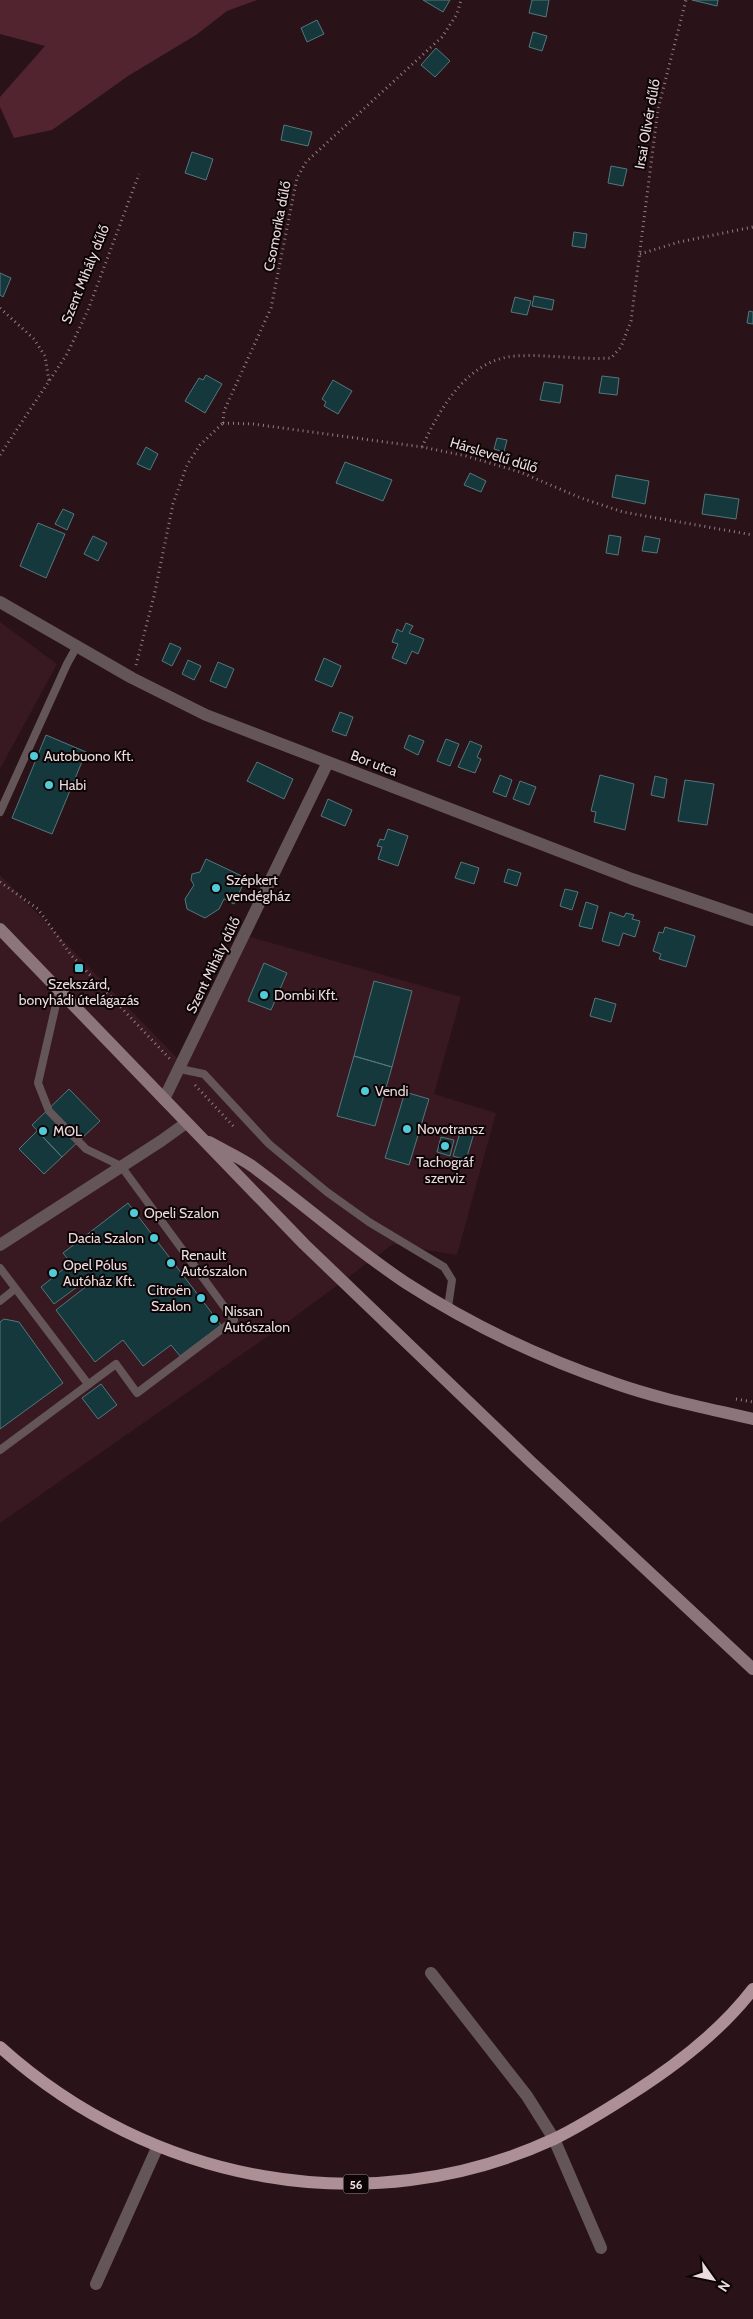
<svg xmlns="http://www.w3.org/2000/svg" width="753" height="2319" font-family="Cabin,sans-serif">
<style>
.built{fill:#381921}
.green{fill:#522430}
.building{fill:#15383c;stroke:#54777b}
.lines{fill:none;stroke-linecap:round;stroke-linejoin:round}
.path{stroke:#927e83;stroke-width:3;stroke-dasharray:1 4;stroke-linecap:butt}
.lane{stroke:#635558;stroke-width:8}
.street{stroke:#635558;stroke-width:12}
.secondary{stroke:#8c767b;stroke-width:12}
.primary{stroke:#ac9096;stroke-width:12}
.poi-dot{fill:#52cbd8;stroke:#0c0405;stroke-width:2}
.labels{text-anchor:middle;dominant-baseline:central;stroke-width:4;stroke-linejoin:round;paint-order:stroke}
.shield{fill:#0c0405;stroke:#a99a9d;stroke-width:1}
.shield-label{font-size:12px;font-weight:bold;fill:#ecdbde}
.street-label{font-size:14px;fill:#ecdbde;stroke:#0c0405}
.poi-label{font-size:14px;fill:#ecdbde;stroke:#0c0405;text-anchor:start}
</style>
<rect width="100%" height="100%" fill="#2a1219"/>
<path class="built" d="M0 622 57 664 0 769Z
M0 875 179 1060 240 934 461 997 434 1094 496 1113 457 1255 393 1244 281 1327 0 1523Z"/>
<path class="green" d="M0 0H257L227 11 196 35 128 76 52 130 14 138 0 107V97L45 46 0 34Z"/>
<path class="building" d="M423 0H450L443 12Z
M532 0H549L546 17 529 13Z
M692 0H718L717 6Z
M317 20 324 34 307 42 301 28Z
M533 32 547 36 542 51 529 47Z
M436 48 450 61 435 77 421 65Z
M284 125 312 132 308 146 281 140Z
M192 152 213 159 206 180 185 173Z
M611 166 627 169 623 186 608 183Z
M574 232 587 234 585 248 572 246Z
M0 273 11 278 3 297 0 295Z
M534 296 554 300 552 310 532 306Z
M515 297 531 301 527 315 511 312Z
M749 311 753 312V324L747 323Z
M206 375 222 384 205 413 185 401 199 378 203 380Z
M602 376 619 378 617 395 599 393Z
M333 380 352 391 338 414 324 406 326 402 322 399Z
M544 382 563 385 560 403 540 400Z
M497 438 507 440 504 452 494 449Z
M146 447 158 454 150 470 137 464Z
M345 462 392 480 383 501 336 483Z
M470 473 486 481 481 492 464 485Z
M616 475 649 481 645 504 612 497Z
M705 494 739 499 736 519 702 514Z
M63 509 74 514 67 530 55 524Z
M38 523 65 534 46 578 20 566Z
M609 535 621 537 618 555 606 553Z
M93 536 107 543 98 561 84 554Z
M645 536 660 539 657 553 642 551Z
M406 623 413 626 409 633 424 639 418 654 412 651 406 664 392 658 398 644 392 642 397 629 402 632Z
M170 643 181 648 172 666 162 661Z
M324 658 341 666 332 687 315 680Z
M188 660 201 666 194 680 182 674Z
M218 662 234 669 226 688 210 681Z
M340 712 353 717 346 736 332 731Z
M46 735 86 752 52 834 12 818Z
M409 735 424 741 418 755 404 748Z
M446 739 459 744 450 766 437 761Z
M470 741 482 746 477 757 481 759 475 773 458 767Z
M257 762 293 779 284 799 247 781Z
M500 775 512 780 506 797 493 792Z
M600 775 634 784 625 830 594 822 596 812 591 811Z
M655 776 667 779 664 798 651 795Z
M685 780 714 784 707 825 678 821Z
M520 781 536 787 529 805 513 799Z
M328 799 352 810 345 826 321 816Z
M388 829 408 836 398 866 378 859 382 847 377 846 380 839 384 840Z
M206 859 246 878 234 904 224 899 219 909 205 918 187 909 185 899 194 885 191 880 192 874 200 872Z
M461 862 479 868 474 884 455 878Z
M508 869 521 873 517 886 504 882Z
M565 889 578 892 572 910 560 906Z
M586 902 598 906 592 929 579 926Z
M610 912 624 917 626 913 634 915 632 919 640 921 635 937 623 933 619 946 602 941Z
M665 927 695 936 686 967 659 959 661 954 653 951 659 932 663 933Z
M264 963 287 973 271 1010 248 1001Z
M374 981 412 991 392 1067 354 1056Z
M595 998 616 1004 611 1022 590 1016Z
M354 1056 392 1067 375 1126 337 1116Z
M69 1089 100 1121 62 1157 32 1125Z
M405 1092 429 1099 409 1165 385 1158Z
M461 1129 474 1133 466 1160 453 1156Z
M37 1131 62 1157 44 1174 19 1149Z
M441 1137 454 1140 450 1156 437 1152Z
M128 1203 221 1325 180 1356 171 1345 143 1366 123 1340 95 1362 56 1310 88 1285 85 1281 54 1304 41 1287 71 1263 63 1253Z
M4 1319 19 1322 63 1383 0 1429V1322Z
M101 1384 117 1405 98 1419 82 1398Z"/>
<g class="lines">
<path class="path" d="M640 254 679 242 753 227
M0 308 34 339 45 356 49 381
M223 423 253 424 422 447 466 456 520 472 581 498 623 512 753 535
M223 423 224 411 271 308 297 178 306 162 442 37 457 14 461 0
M422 447C440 408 468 359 516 356 548 354 579 360 611 358L621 347 631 321 658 109 686 0
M0 455 67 354 88 310 139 174
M136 665 154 596 173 504 187 465 200 445 223 423
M0 882 38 909 71 955 170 1059
M195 1085 235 1128
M736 1399 753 1402"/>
<path class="lane" d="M0 812 67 664 77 646
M180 1069 204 1074 269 1144 327 1192 369 1222 444 1267 452 1280 448 1307
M0 1268 88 1384
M0 1301 15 1289
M0 1450 116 1364 137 1393 234 1320 121 1166 86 1149 49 1111 38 1083 59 991"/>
<path class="street" d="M0 602 132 678 206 715 632 879 753 920
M164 1099 328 762
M0 1245 161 1141 186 1123
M431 1973 527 2096 554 2139 601 2248
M96 2284 157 2148"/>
<path class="secondary" d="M0 929 304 1244 530 1461 753 1669
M209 1142C223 1150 239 1157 252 1166 304 1204 352 1247 406 1283 471 1325 541 1358 614 1383 659 1399 706 1408 753 1419"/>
<path class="primary" d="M0 2047C151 2183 368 2225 554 2139 581 2126 606 2110 631 2094 675 2066 721 2031 753 1989"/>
</g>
<g class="poi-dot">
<circle cx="34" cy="756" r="5"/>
<circle cx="49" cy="785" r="5"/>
<circle cx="216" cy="888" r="5"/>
<rect x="74" y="963" width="10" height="10" rx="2.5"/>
<circle cx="264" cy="995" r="5"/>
<circle cx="365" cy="1091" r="5"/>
<circle cx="407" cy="1129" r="5"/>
<circle cx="43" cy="1131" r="5"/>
<circle cx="445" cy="1146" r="5"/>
<circle cx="134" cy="1213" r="5"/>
<circle cx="154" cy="1238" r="5"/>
<circle cx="171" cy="1263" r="5"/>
<circle cx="53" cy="1273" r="5"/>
<circle cx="201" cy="1298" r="5"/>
<circle cx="214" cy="1319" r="5"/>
</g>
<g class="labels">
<rect class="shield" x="343.5" y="2174.5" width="25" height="19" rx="4"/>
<g class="shield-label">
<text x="356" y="2184">56</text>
</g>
<g class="street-label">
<text transform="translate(647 124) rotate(-80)">Irsai Olivér dűlő</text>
<text transform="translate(277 226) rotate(-79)">Csomorika dűlő</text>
<text transform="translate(85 274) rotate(-68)">Szent Mihály dűlő</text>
<text transform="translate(494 455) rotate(17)">Hárslevelű dűlő</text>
<text transform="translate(374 763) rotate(21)">Bor utca</text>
<text transform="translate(213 965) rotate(-64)">Szent Mihály dűlő</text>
</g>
<g class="poi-label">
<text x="44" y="756">Autobuono Kft.</text>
<text x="59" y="785">Habi</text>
<text x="226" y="880">Szépkert<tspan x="226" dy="16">vendégház</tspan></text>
<text x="79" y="984" text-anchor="middle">Szekszárd,<tspan x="79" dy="16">bonyhádi útelágazás</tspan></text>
<text x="274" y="995">Dombi Kft.</text>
<text x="375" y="1091">Vendi</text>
<text x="417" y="1129">Novotransz</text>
<text x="53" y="1131">MOL</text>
<text x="445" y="1162" text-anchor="middle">Tachográf<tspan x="445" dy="16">szerviz</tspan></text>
<text x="144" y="1213">Opeli Szalon</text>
<text x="144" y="1238" text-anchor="end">Dacia Szalon</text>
<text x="181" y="1255">Renault<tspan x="181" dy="16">Autószalon</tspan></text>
<text x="63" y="1265">Opel Pólus<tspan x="63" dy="16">Autóház Kft.</tspan></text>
<text x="191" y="1290" text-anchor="end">Citroën<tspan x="191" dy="16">Szalon</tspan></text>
<text x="224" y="1311">Nissan<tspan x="224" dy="16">Autószalon</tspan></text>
</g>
</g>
<g transform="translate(713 2279) rotate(123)" stroke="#0c0405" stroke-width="4" paint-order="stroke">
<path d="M0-4L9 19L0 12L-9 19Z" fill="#ecdbde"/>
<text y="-8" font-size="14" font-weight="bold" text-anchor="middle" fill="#ecdbde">N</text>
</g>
</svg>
